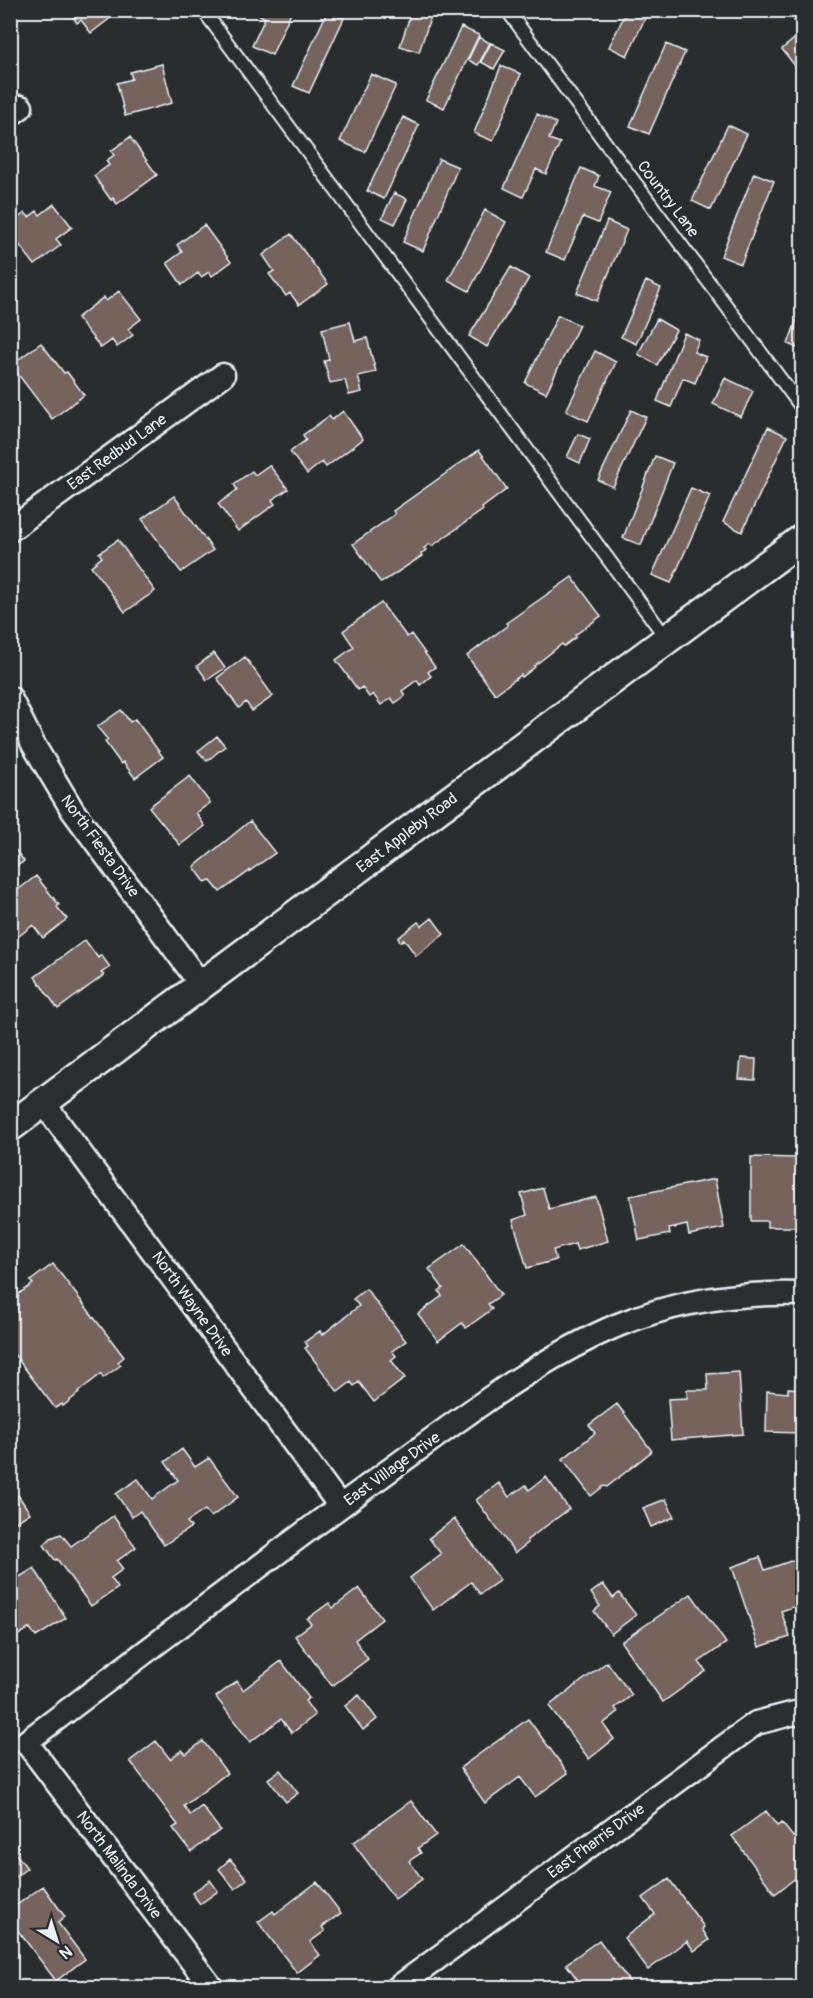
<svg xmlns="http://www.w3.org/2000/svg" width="813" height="1998" font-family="Pangolin,sans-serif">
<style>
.building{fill:#75645c;stroke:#e8f1f8;stroke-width:1.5}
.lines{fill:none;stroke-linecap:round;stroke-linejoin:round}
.service-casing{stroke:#e8f1f8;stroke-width:16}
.minor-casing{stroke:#e8f1f8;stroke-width:27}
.tertiary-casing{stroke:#e8f1f8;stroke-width:33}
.service{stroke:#2a2d2e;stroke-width:12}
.minor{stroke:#2a2d2e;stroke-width:22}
.tertiary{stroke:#2a2d2e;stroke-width:28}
.labels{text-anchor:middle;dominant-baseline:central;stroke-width:6;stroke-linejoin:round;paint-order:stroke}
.street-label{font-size:16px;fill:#e8f1f8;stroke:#2a2d2e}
</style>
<rect width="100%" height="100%" fill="#2a2d2e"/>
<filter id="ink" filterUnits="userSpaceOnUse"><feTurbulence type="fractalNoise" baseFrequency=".0167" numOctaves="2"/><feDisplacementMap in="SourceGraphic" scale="12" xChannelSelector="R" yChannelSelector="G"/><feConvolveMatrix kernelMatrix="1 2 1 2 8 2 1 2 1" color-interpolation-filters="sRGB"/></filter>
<g filter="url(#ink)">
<path class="building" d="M68 10H121L91 33 81 20 77 23Z
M252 10H292L272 55 252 46 265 18Z
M328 10 344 18 309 93 293 86Z
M412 10H433L419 52 400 46Z
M627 10H649L627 56 609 47Z
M794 10H802V31L793 19 798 15Z
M461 27 479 35 444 108 426 100Z
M799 35 802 40V60L795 66 782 49Z
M479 37 490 43 478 65 468 60Z
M491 43 505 50 494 69 481 62Z
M666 44 685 52 649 134 630 126Z
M162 64 172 103 125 116 117 83 132 79 130 72Z
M501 66 521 74 493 141 474 133Z
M371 74 396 85 365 152 340 141Z
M537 114 556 123 549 139 560 143 546 174 536 169 523 197 504 188Z
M403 117 419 125 384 199 367 191Z
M728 125 747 134 711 210 692 201Z
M130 137 157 175 117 204 113 198 111 200 94 176 109 165 106 161 114 155 111 151Z
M439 159 458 167 423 251 403 242Z
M581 168 599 176 595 186 611 192 598 223 583 217 565 260 546 252Z
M754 173 774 181 741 264 721 256Z
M394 193 407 199 395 224 382 218Z
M54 204 72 227 56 239 61 245 35 265 10 233V224L25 213 29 217 37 211 40 215Z
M485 210 506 222 469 291 448 280Z
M607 221 627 230 597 301 577 293Z
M204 225 231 262 212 276 209 272 201 277 198 273 182 285 167 263 182 252 177 245Z
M291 234 328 284 299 305 290 293 286 296 269 274 274 271 263 255Z
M511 267 529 278 487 347 469 336Z
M646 281 661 288 636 344 621 337Z
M119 291 141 319 128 329 133 335 117 347 112 340 101 348 77 318 104 297 106 301Z
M802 305V350L788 344Z
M558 315 579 325 546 393 525 383Z
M657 319 676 330 657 365 638 354Z
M350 322 355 341 367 338 376 372 358 376 362 392 349 395 345 380 330 383 324 361 329 360 322 329Z
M684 333 699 340 694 352 706 357 695 383 683 378 671 407 657 401Z
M41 343 64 373 67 372 84 395 52 419 11 365Z
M595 351 616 362 588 421 566 411Z
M725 378 753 391 741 417 713 404Z
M631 410 646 417 613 487 598 480Z
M343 411 363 439 326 467 322 462 307 474 290 452 306 440 303 435 329 416 332 420Z
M10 426 17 435 10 439Z
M768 427 787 436 742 532 723 522Z
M578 434 590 439 580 463 567 457Z
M479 450 507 489 482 508 483 510 432 546 430 544 424 548 426 550 421 554 422 556 381 583 353 544 395 514 393 511Z
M655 456 673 463 641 545 623 538Z
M269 465 288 489 272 500 275 504 238 531 218 504 237 490 234 484 252 471 255 475Z
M691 488 710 496 671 583 652 575Z
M174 496 213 550 181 572 142 519Z
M118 540 155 591 125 612 91 566 102 557 99 553Z
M572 577 601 616 575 635 576 637 564 646 562 644 534 666 535 667 522 677 521 675 495 694 467 656 508 625 506 623Z
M381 603 407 637 411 634 435 667 428 672 431 676 420 685 417 680 402 691 405 696 395 703 391 698 381 705 373 694 369 697 362 687 358 690 336 660 354 647 343 631Z
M214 653 225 668 207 680 197 666Z
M245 657 273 696 252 711 246 702 239 708 217 678Z
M121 710 130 722 135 719 163 757 135 778 123 762 121 764 105 742 108 740 97 727Z
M217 736 225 746 207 761 198 751Z
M190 776 210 803 196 813 205 826 180 845 149 807Z
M250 821 275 853 220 892 210 880 205 882 194 867Z
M10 843 24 861 10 871Z
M36 876 59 905 57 907 67 919 43 938 33 925 10 943V896Z
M432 918 444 934 416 956 404 939 400 942 398 938 418 922 422 926Z
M85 940 98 958 101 955 110 967 101 973 104 975 58 1009 35 977Z
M741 1058 756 1059 755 1080 739 1079Z
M796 1144H802V1227H767V1221H751V1157L796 1158Z
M715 1179 724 1228 689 1235 687 1225 669 1229 670 1234 639 1240 630 1196Z
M543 1188 549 1209 596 1197 608 1241 577 1250 575 1244 553 1250 556 1260 527 1268 513 1220 527 1215 521 1194Z
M464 1244 501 1295 488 1304 492 1309 466 1328 462 1323 438 1341 418 1314 442 1296 439 1291 443 1288 429 1269Z
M53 1264 124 1357 118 1362 121 1365 103 1378 101 1374 78 1392 79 1393 63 1406 62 1404 55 1408 10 1349V1300L33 1284 30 1281Z
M366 1289 406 1341 392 1351 396 1356 391 1360 405 1378 374 1402 359 1382 354 1386 351 1382 338 1392 305 1348 308 1346 305 1342 320 1331 322 1335 359 1306 353 1299Z
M739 1372 743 1434 671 1440 668 1399 687 1398V1390H708L707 1374Z
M788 1388 802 1389V1433L766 1432 767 1391 788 1393Z
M617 1404 652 1451 607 1487 604 1486 591 1496 563 1459 595 1433 589 1425Z
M182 1449 195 1467 209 1458 238 1497 211 1517 205 1510 187 1522 191 1527 164 1545 140 1511 132 1517 116 1494 138 1479 152 1499 178 1480 165 1462Z
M546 1477 569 1509 527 1540 528 1543 515 1553 476 1500 499 1483 509 1497 526 1485 529 1490Z
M18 1495 30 1513 16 1522 10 1514V1501Z
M666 1499 674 1517 651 1527 643 1508Z
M113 1516 136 1547 117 1561 123 1569 111 1578 118 1588 91 1606 57 1559 55 1560 44 1545 51 1538 61 1534 71 1546Z
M454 1519 500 1580 480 1594 471 1582 433 1610 410 1578 441 1554 429 1538Z
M760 1557 765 1570 802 1557V1604L781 1611 790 1637 759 1647 732 1567Z
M34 1568 66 1618 36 1637 30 1628 10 1640V1583Z
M603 1584 613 1598 619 1593 636 1615 611 1634 594 1611 600 1606 591 1593Z
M359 1588 382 1619 355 1640 368 1659 332 1686 295 1636 311 1624 307 1619 329 1603 333 1608Z
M691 1594 726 1643 699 1662 706 1671 663 1702 621 1642Z
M281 1661 309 1698 305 1701 315 1715 292 1733 281 1719 250 1742 216 1697 237 1681 243 1690Z
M607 1662 632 1695 615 1708 618 1712 603 1724 614 1739 589 1759 549 1706Z
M359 1695 377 1719 363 1730 345 1706Z
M528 1719 568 1773 535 1797 520 1777 485 1803 460 1768Z
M156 1741 170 1759 182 1750 186 1754 203 1741 227 1773 184 1806 190 1815 202 1806 220 1830 191 1852 173 1828 178 1825 130 1761Z
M280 1770 298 1793 286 1802 268 1779Z
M411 1801 436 1835 418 1848 421 1853 409 1861 422 1879 395 1899 353 1843Z
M766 1811 777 1826 782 1823 793 1837 802 1830V1873L775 1894 732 1836Z
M10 1846 27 1868 10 1881Z
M230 1859 247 1879 235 1889 219 1869Z
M669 1879 704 1927 702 1929 709 1940 694 1951 687 1941 648 1970 624 1938 655 1914 643 1898Z
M210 1880 218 1891 200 1904 192 1893Z
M317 1882 341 1913 322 1927 325 1931 310 1942 320 1955 297 1973 258 1922 273 1911 275 1914Z
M43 1886 65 1917 58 1923 85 1959 56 1981 10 1920V1910Z
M599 1940 634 1988H574L580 1983 566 1964Z"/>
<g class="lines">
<defs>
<path id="service" d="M203 10 667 639
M507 10 802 408"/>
<path id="minor" d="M10 115 21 107
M10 530 223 375
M10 698 33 744 73 811 202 986
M43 1102 340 1506
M212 1988 26 1742C148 1650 270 1557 394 1467 466 1415 536 1360 618 1325 676 1301 740 1292 802 1294
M397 1988 756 1723 795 1713 802 1715"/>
<path id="tertiary" d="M10 1127 802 539"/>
</defs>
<use href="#service" class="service-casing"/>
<use href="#minor" class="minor-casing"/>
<use href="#tertiary" class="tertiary-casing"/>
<use href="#service" class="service"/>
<use href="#minor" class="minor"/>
<use href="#tertiary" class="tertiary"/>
</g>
</g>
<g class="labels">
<g class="street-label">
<text transform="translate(668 199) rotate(53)">Country Lane</text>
<text transform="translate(117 452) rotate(-36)">East Redbud Lane</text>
<text transform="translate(407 833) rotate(-37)">East Appleby Road</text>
<text transform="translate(100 846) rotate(54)">North Fiesta Drive</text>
<text transform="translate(192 1304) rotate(54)">North Wayne Drive</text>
<text transform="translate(392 1469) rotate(-36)">East Village Drive</text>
<text transform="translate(596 1841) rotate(-36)">East Pharris Drive</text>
<text transform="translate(119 1865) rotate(53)">North Malinda Drive</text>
</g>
</g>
<rect width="813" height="1998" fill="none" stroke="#2a2d2e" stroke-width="36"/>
<rect x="18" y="18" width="777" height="1962" fill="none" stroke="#e8f1f8" stroke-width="2" filter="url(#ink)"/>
<g transform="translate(57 1941) rotate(142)" stroke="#2a2d2e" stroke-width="4.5" paint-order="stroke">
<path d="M0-4.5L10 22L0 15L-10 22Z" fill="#e8f1f8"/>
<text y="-9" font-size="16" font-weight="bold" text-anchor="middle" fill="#e8f1f8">N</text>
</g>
</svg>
